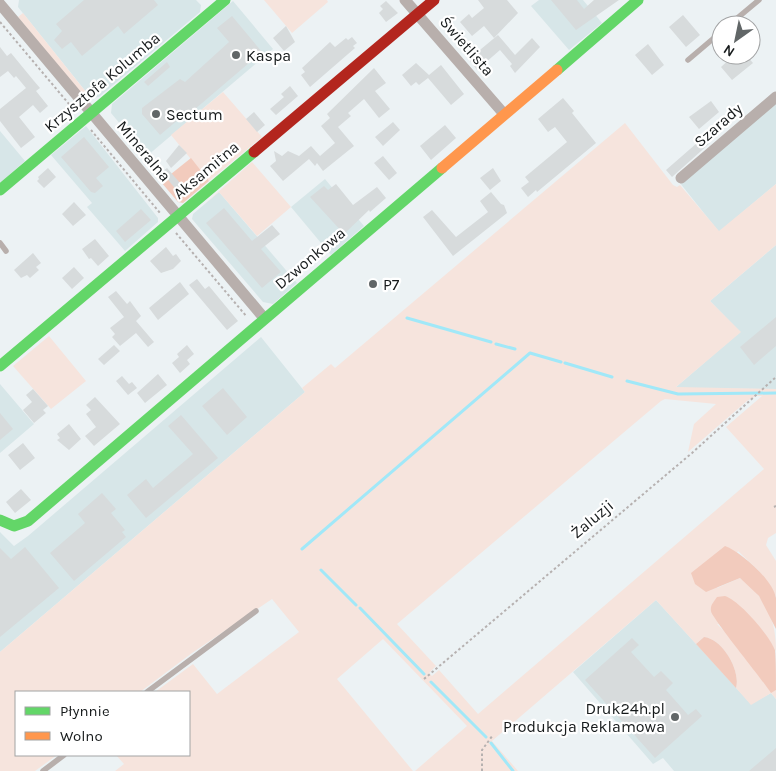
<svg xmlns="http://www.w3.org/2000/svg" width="776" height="771" font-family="Karla,sans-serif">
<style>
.built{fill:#d7e6e8}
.green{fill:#f6e4dd;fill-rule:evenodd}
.forest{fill:#f2cbbd}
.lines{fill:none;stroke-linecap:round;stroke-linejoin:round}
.stream{stroke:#a1e8f8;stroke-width:3}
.building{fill:#d7dbdc}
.path{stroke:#b6b1b0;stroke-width:2;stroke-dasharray:2.5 2.5;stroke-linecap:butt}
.lane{stroke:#b8afac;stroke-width:5.5}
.street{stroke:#b8afac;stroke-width:11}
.fast{stroke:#63d668;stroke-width:11}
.slow{stroke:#ff974d;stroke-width:11}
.jam{stroke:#b3261e;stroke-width:11}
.poi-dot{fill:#616667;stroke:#fff;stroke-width:2}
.labels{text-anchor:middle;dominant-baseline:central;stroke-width:4.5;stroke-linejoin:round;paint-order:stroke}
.street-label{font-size:16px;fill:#161a1b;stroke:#fff}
.poi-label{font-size:16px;fill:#161a1b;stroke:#fff;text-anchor:start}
</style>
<rect width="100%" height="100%" fill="#ecf2f4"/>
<path class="built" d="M19 0H196L201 5 200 12 99 97 91 98 18 7Z
M539 0H583L602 23 569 50 531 6Z
M233 1 273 49 147 156 111 113 112 104Z
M776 101V184L719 232 680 183Z
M86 126 158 218V222L125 251 87 207 92 203 51 155Z
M0 131 25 161 0 183Z
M325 179 364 226 331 255 291 207Z
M219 192 297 283 273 304 263 302 192 219 193 214Z
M776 245V389L675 388 740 332 710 301Z
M261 337 305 392 0 652V532L14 546 28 536Z
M0 384 34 424 0 453Z
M656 600 751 704 771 693 776 699V771H674L663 758 653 764 573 672Z"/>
<path class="green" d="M264 0H327L328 2 292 33Z
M23 13 86 92 82 95 18 17Z
M223 92 262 137 209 181 171 135Z
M625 123 673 185 677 187 680 185 719 231 776 184V245L710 301 741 332 676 387 776 389V533L768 538 766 545 776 561V596L759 571 738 551 717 588 740 578C766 598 776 619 776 651L763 631 717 624 733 640 771 692 776 690V699L771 693 751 705 736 688C741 671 723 639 704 637L696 644 656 600 492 741 518 771H415L467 726 383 639 337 679 413 771H115L124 764 116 755H189V692H155L193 664 217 694 299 632 272 599 192 653 140 692H16V755H57L35 771H0V652L305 392 302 388 331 364 335 368ZM756 396H762L726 427 764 469 478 714 439 670 432 676 429 673 436 666 397 624 661 401 665 399 716 404 694 424 688 452 747 401Z
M252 162 291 207 257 236 219 192 200 208Z
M49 336 86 381 51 409 13 366Z"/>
<path class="forest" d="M191 158 209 181 183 203 178 202 161 182Z
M725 546C741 552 773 580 776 598 776 607 776 619 776 629L759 596 740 578 706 592 695 584 691 573Z
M725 596C740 601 769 635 775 650 776 660 776 678 776 690L771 693C763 680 711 617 711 611 710 605 714 602 717 597Z
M704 637C723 639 741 671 736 688L696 644Z"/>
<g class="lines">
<path class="stream" d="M407 318 491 342
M496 344 515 349
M565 363 612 377
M627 381 678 394 776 393
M302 549 530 353 561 362
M321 570 356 605
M360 608 424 674
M431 682 486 737
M491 743 513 771"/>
</g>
<path class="building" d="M84 0H154L158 5 124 34 118 26 82 56 71 42 62 49 54 40 62 31 56 24Z
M478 0H507L518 13 494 38 484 26 472 36 460 22 469 14 472 18 484 8Z
M551 0H577L584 9 594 0H619L576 30Z
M386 1 398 13 386 22 379 13 383 9 380 6Z
M683 15 700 35 686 47 669 27Z
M232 16 262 52 181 121 179 119 160 135 142 114V108L180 79 185 82 229 42 217 28Z
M286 26 295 42 284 51 273 38Z
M498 35 515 55 532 38 540 47 515 73 510 66 512 64 500 50 477 70 469 59Z
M352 37 357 43 353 46 355 48 310 87 301 75 305 72 302 68 330 42 335 47 346 38 348 40Z
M648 44 664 65 652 75 635 55Z
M0 47 7 56 11 53 34 81 40 88 36 91 48 106 40 113 33 105 19 117 35 137 21 148 0 121V109L26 88 16 76 14 78 8 71 0 77Z
M734 55H746L753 63 732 80 721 67Z
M167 62 170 67 148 86 144 82Z
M416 63 429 75 441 65 464 94 451 105 428 78 419 85 416 82 411 86 402 75Z
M374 68 386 83 375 91 390 109 379 118 364 99 348 113 351 116 338 127 354 146 323 171 317 163 315 166 309 159 283 181 270 166 276 161 274 151 282 156 288 151 299 156 311 146 320 156 335 143 321 126 330 118 327 114Z
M290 86 298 96 276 115 270 109 284 97 281 94Z
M563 98 574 111 572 113 596 143 537 192 536 190 528 197 521 188 529 182 525 177 567 142 555 127 548 132 538 119Z
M711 101 719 112 699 129 689 117Z
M254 112 265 125 257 132 246 119Z
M393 122 400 130 383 146 375 137Z
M445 125 456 138 431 160 420 146Z
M705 136 710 143 672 177 666 170Z
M84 137 109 167 96 178 103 186 95 193 91 192 61 157Z
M179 145 187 153 171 168 166 161Z
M383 156 397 173 389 180 374 163Z
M48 168 56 177 44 188 37 181 39 179 38 177Z
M167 168 187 191 181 196 162 172Z
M493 168 501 181 490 190 480 178Z
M336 184 353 205 377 187 386 198 370 212 369 210 344 234 310 197 324 186 328 190Z
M491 192 501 204 504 205 507 213 453 256 423 217 432 210 456 237 488 212 480 201Z
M74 202 86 215 73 226 62 214Z
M224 208 252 241 272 225 280 234 261 249 281 272 262 288 206 223Z
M141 209 151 220 125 242 116 231Z
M95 239 109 256 98 266 91 258 89 259 82 249Z
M166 247 173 256 176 254 181 261 173 269 161 273 150 261Z
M33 253 41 263 36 267 39 270 30 278 27 275 21 278 14 270Z
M74 267 84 278 72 289 62 278Z
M197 279 205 289 209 286 238 321 227 330 189 285Z
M180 282 189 294 158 320 149 308Z
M116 291 127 304 130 301 141 316 136 321 154 342 148 347 136 333 120 346 112 337 115 334 110 328 124 317 108 297Z
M776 317V346L754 365 740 347Z
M114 345 120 351 104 365 98 359Z
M187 345 194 354 187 360 190 364 180 373 172 363 179 357 177 354Z
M158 374 167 385 145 403 137 393Z
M122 376 129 384 132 382 137 388 128 395 116 381Z
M223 388 247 417 227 435 202 406Z
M33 389 48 406 43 410 46 413 34 423 23 410 32 402 26 395Z
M95 397 120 424 94 446 85 436 96 427 86 414 91 410 86 405Z
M0 413 13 429 0 440Z
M181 415 218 458 146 518 127 495 146 479 153 488 193 454 168 426Z
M69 424 81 439 69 450 57 440 60 438 57 434Z
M23 443 35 458 20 470 8 455Z
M21 489 31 500 15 513 6 502Z
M102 493 116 509 111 513 125 530 122 532 126 537 74 581 50 553 85 523 78 514Z
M25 547 59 588 0 637V548L11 559Z
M632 638 639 645 631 652 654 677 661 671 673 683 666 690 688 715 696 709 702 716 655 758 585 680Z
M776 748V771H749Z"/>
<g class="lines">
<path class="path" d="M0 22 74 110
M91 130 160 213
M176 233 247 317
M774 507 776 506
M424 679 692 453 776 377
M482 771V750L493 735"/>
<path class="lane" d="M729 25 759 0
M688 60 721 32
M0 243 6 251
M147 692 256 611
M43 771 64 755"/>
<path class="street" d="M405 0 504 114
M0 4 264 318
M681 178 776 97"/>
<path class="fast" d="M557 70 638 0
M0 190 225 0
M0 366 254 152
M0 520 14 526 28 521 442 168"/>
<path class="slow" d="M442 168 557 70"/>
<path class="jam" d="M254 152 434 0"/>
</g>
<g class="poi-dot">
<circle cx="236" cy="55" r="5"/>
<circle cx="156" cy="114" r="5"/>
<circle cx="373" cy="284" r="5"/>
<circle cx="675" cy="717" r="5"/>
</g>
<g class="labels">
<g class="street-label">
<text transform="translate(467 46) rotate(49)">Świetlista</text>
<text transform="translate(102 82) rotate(-40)">Krzysztofa Kolumba</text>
<text transform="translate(718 125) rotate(-41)">Szarady</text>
<text transform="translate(144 151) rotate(50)">Mineralna</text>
<text transform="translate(206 170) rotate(-40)">Aksamitna</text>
<text transform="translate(310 258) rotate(-40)">Dzwonkowa</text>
<text transform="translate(592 519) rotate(-40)">Żaluzji</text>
</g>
<g class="poi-label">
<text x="246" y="55">Kaspa</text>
<text x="166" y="114">Sectum</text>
<text x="383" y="284">P7</text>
<text x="665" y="708" text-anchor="end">Druk24h.pl<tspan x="665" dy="18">Produkcja Reklamowa</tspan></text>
</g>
</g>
<rect x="15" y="691" width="175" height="65" fill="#ffffff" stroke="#a2a3a4"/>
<rect x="25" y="707" width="25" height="8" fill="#63d668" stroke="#a2a3a4"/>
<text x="60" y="716" font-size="15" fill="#161a1b">Płynnie</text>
<rect x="25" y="732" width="25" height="8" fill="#ff974d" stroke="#a2a3a4"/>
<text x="60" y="741" font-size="15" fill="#161a1b">Wolno</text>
<g transform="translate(736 40) rotate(213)"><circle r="24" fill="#ffffff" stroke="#a2a3a4"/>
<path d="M0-4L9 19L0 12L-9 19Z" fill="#616667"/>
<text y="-8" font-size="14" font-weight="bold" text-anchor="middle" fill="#161a1b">N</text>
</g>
</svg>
